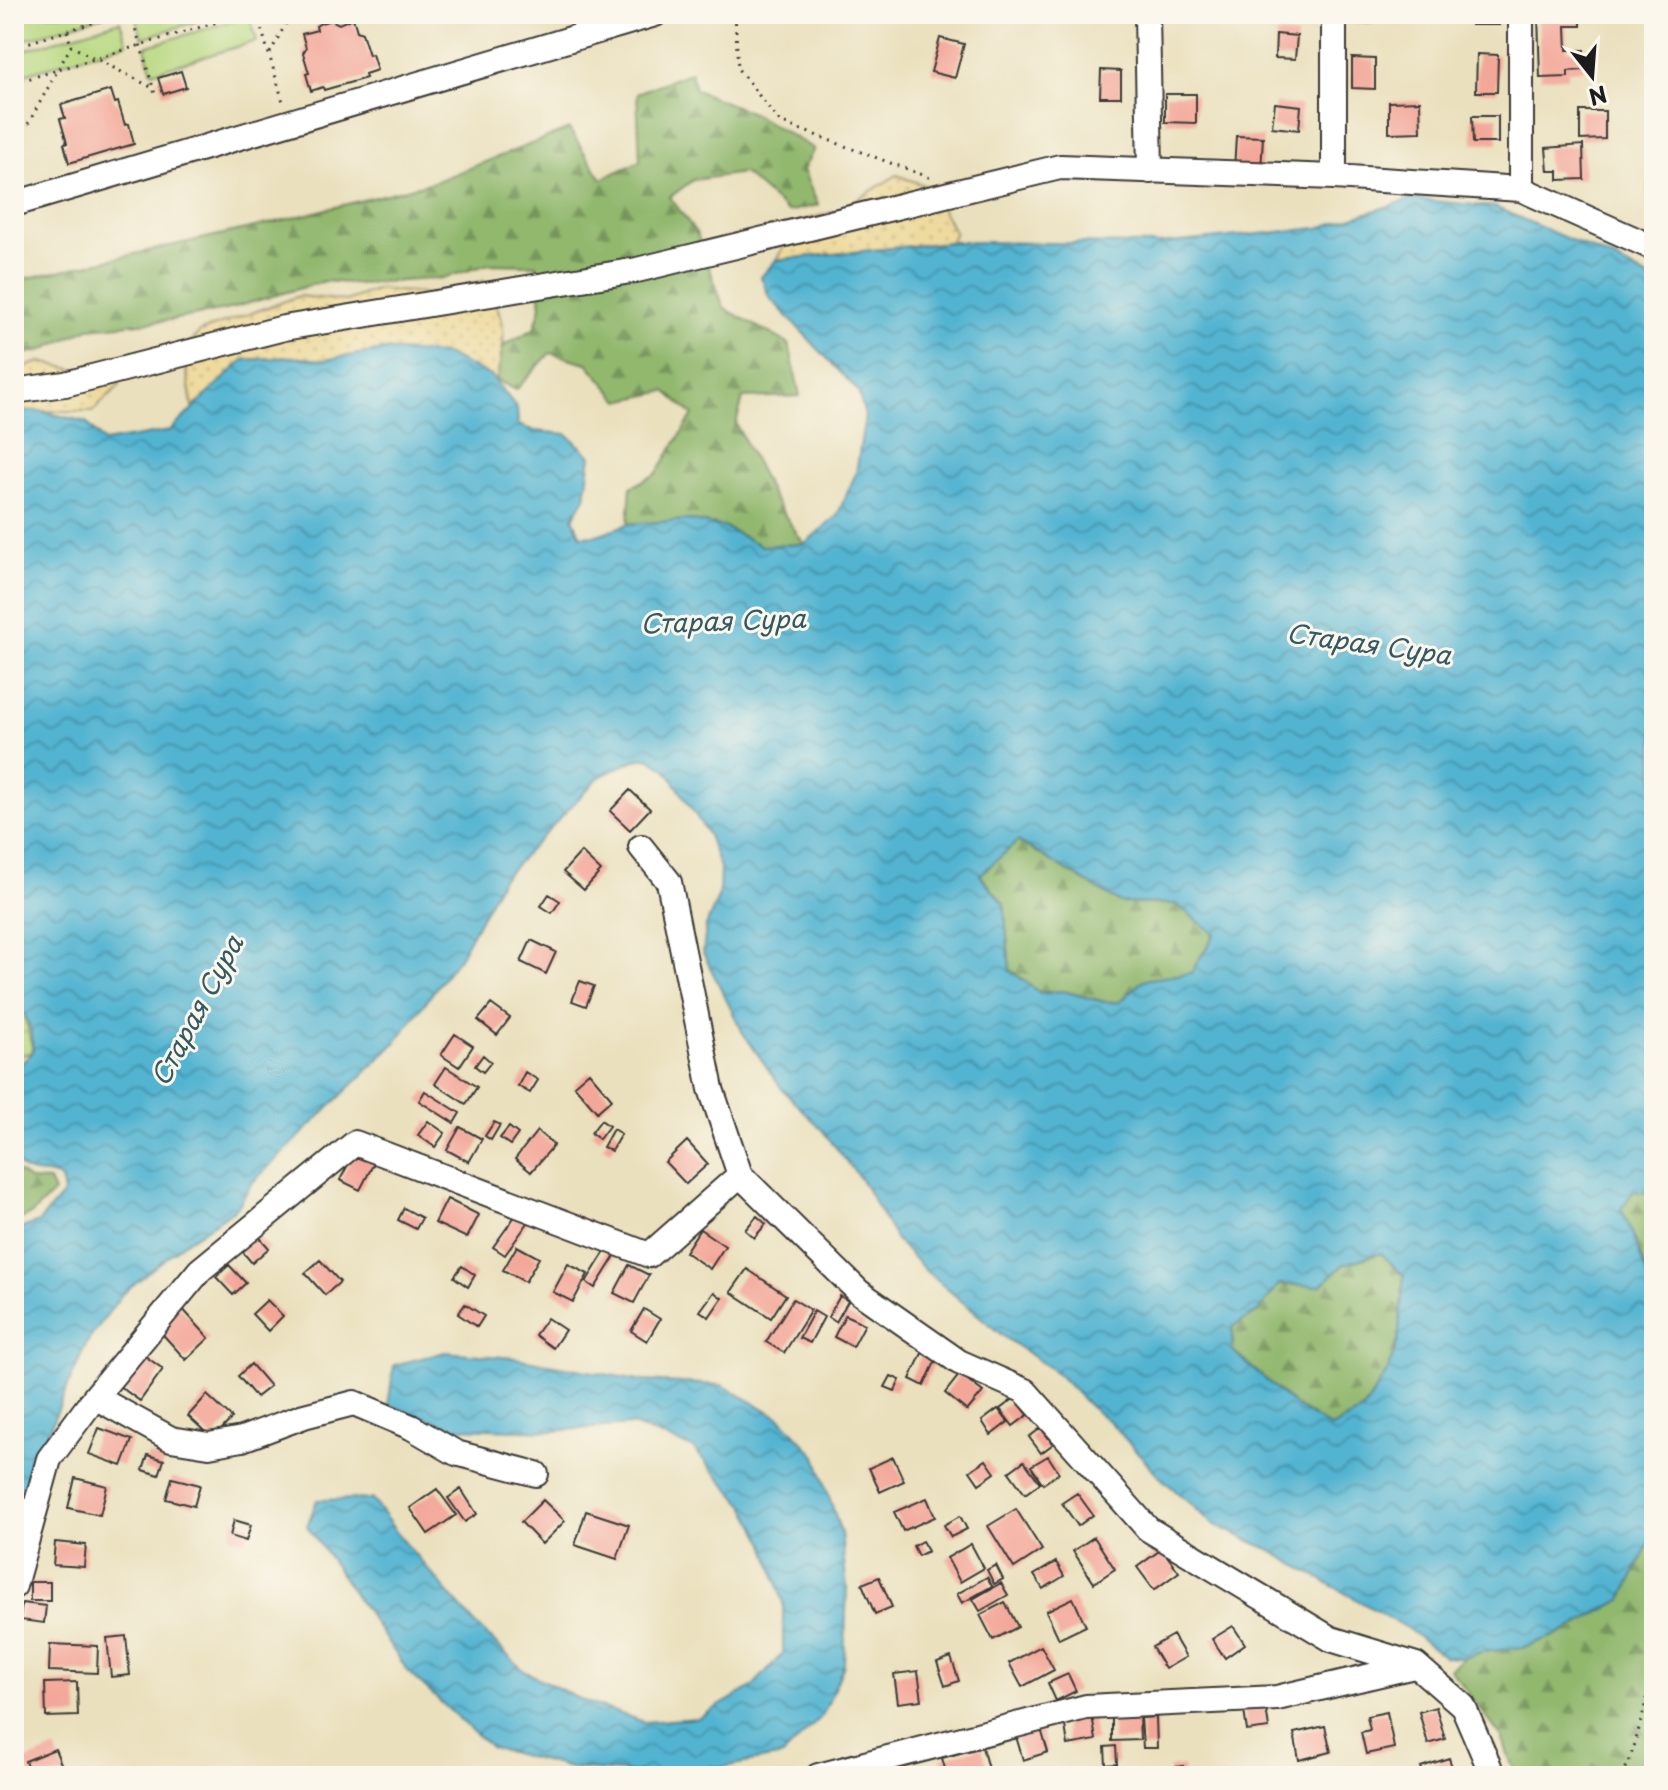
<svg xmlns="http://www.w3.org/2000/svg" width="1668" height="1790" font-family="'Playpen Sans',sans-serif">
<style>
.forest{fill:url(#forest-firs);stroke:#576a45;stroke-width:2}
.wetland{fill:url(#wetland-marsh);stroke:#6a7a4e;stroke-width:2}
.sand{fill:url(#sand-dots);stroke:#857b5d;stroke-width:2}
.park{fill:#b8d880;stroke:#6a7a4e;stroke-width:2}
.water{fill:url(#water-waves);stroke:#376876;stroke-width:2;fill-rule:evenodd}
.building{fill:#f3a799}
.lines{fill:none;stroke-linecap:round;stroke-linejoin:round}
.minor-casing{stroke:#3b3934;stroke-width:28}
.path{stroke:#3b3934;stroke-width:3;stroke-dasharray:2 6;stroke-linecap:butt}
.minor{stroke:#fff;stroke-width:24}
.labels{text-anchor:middle;dominant-baseline:central;stroke-width:6;stroke-linejoin:round;paint-order:stroke}
.water-label{font-size:26px;font-style:italic;fill:#325964;stroke:#fbf7ec}
</style>
<defs>
<pattern id="forest-firs" width="22" height="20" patternUnits="userSpaceOnUse" patternTransform="scale(2)"><rect width="22" height="20" fill="#92b86e"/><path d="M5 1l3.5 6h-7zM16 11l3.5 6h-7z" fill="#76955a"/></pattern>
<pattern id="wetland-marsh" width="20" height="14" patternUnits="userSpaceOnUse" patternTransform="scale(2)"><rect width="20" height="14" fill="#b8d880"/><path d="M1 5h8M5 5V1M11 12h8M15 12V8" fill="none" stroke="#9eb96e"/></pattern>
<pattern id="sand-dots" width="8" height="8" patternUnits="userSpaceOnUse" patternTransform="scale(2)"><rect width="8" height="8" fill="#eeda9e"/><path d="M2 2h.1M6 6h.1" fill="none" stroke="#ccba88" stroke-width="1.8" stroke-linecap="round"/></pattern>
<pattern id="water-waves" width="16" height="10" patternUnits="userSpaceOnUse" patternTransform="scale(2)"><rect width="16" height="10" fill="#52b4d1"/><path d="M0 5q4-4 8 0t8 0" fill="none" stroke="#4392a9"/></pattern>
</defs>
<rect width="100%" height="100%" fill="#fbf7ec"/>
<filter id="ink" filterUnits="userSpaceOnUse"><feTurbulence type="fractalNoise" baseFrequency=".0125" numOctaves="2"/><feDisplacementMap in="SourceGraphic" scale="16" xChannelSelector="R" yChannelSelector="G"/><feConvolveMatrix kernelMatrix="1 2 1 2 8 2 1 2 1" color-interpolation-filters="sRGB"/></filter>
<filter id="wash" filterUnits="userSpaceOnUse"><feTurbulence type="fractalNoise" baseFrequency=".006" numOctaves="4" result="noise"/><feDisplacementMap in="SourceGraphic" scale="32" xChannelSelector="R" yChannelSelector="G"/><feGaussianBlur stdDeviation="1.8" result="paint"/><feColorMatrix in="noise" values="0 0 0 0 0 0 0 0 0 0 0 0 0 0 0 0 0 1.4 0 .05"/><feComposite in="paint" operator="in"/></filter>
<g filter="url(#wash)">
<rect width="100%" height="100%" fill="#eae0bd"/>
<path class="forest" d="M691 72 695 90 750 112 814 149 803 170 818 205 788 212 743 173 693 180 670 197 697 234 724 308 789 344 800 396 743 398 736 424 772 496 804 544 761 546 724 527 688 520 628 524 631 487 656 474 693 415 666 391 620 401 587 363 550 353 516 390 496 380 504 345 534 329 541 307 537 265 489 264 444 278 359 284 325 281 225 310 170 320 89 328 43 350 14 356V281L268 224 434 182 569 129 602 179 640 161 637 93Z
M1017 841 1121 903 1176 904 1215 933 1191 973 1143 980 1120 1002H1105L1063 991 1040 993 1010 970 1004 904 980 875Z
M14 1169 29 1180 49 1181 54 1192 32 1214 14 1222Z
M1634 1191 1654 1194V1296L1634 1237 1621 1209Z
M1382 1253 1404 1275 1398 1341 1388 1370 1363 1410 1331 1428 1293 1404 1232 1350 1233 1327 1258 1312 1279 1284 1321 1286 1344 1264Z
M1654 1538V1745L1648 1776H1516L1502 1738 1450 1669 1464 1658 1481 1652 1522 1648Z"/>
<path class="wetland" d="M14 968 33 1052 14 1057Z"/>
<path class="sand" d="M897 175 929 187 955 233 950 242 776 260 799 222 840 210Z
M484 281C508 324 507 333 496 380L491 376 383 350 324 360 291 357 243 360 193 410 183 349 201 331 299 296 346 301 378 289 428 294Z
M41 362 77 370 104 366 120 385 93 411H41L14 417V370Z"/>
<path class="park" d="M14 14H109L14 43Z
M144 14H222L142 38 136 17Z
M249 16 257 41 152 72 145 47Z
M120 21 127 43 25 74 18 52Z"/>
<path class="water" d="M1412 199 1495 207 1614 259 1654 281V1152L1651 1158 1654 1194 1634 1191 1621 1209 1634 1237 1654 1296V1538L1648 1545 1622 1600 1562 1633 1522 1648 1481 1652 1464 1658 1445 1657 1408 1629 1266 1548 1213 1524 1159 1476 1111 1423 1089 1406 1058 1374 1003 1336 927 1272 896 1240 862 1181 822 1130 782 1089 743 1033 703 953 706 926 719 895 720 868 707 833 666 769 648 758 635 760 599 777 501 880 460 956 395 1043 251 1184 237 1208 184 1243 122 1294 86 1344 14 1512V1231L39 1222 64 1193 61 1179C41 1167 28 1183 14 1157V1070L33 1052C32 1034 31 1016 14 1006V410L41 411 86 422 104 442 170 431 243 360 291 357 324 360 383 350 445 354 491 376 517 408 518 425 535 431 567 434 591 456 585 498 573 518 581 536 597 535 628 524 688 520 724 527 761 546 804 544 837 516 856 473 865 416 858 391 769 297 761 277 776 260 950 242 1159 244 1318 228ZM1018 841 1121 903 1176 904 1215 934 1191 973 1143 980 1120 1002H1105L1063 991 1040 993 1010 970 1004 904 980 875ZM1381 1253 1404 1276 1398 1341 1388 1370 1363 1410 1331 1428 1293 1404 1232 1350 1233 1327 1258 1312 1279 1284 1321 1286 1344 1264Z
M445 1352 515 1358 644 1381 722 1385 781 1418 816 1456 841 1533 847 1587 844 1665 823 1715 783 1756 672 1776 570 1768 490 1747 410 1674 307 1526 317 1500 372 1499 400 1537 476 1625 524 1671 586 1702 644 1722 698 1718 752 1687 783 1653V1602L765 1544 745 1506 693 1448 632 1425 552 1431 455 1428 388 1405 394 1365Z"/>
<g id="blocks">
<path class="building" d="M1350 14H1374V23L1350 24Z
M1471 14H1499V25H1471Z
M1538 14H1581V26H1566L1567 50H1584V70L1568 71V77L1540 78Z
M353 18 357 31 362 33 369 55 372 54 377 70 365 74 366 78 324 90 323 87 311 91 306 74 309 73 303 53 306 48 302 34 317 30 316 26 321 23 331 20 339 24Z
M1276 34 1297 36 1295 59 1275 58Z
M940 38 964 44 955 78 931 72Z
M1477 54 1498 55 1497 92H1476Z
M1650 56H1654V87L1649 86Z
M1352 58 1375 59V89L1352 88Z
M1101 70 1121 71V97H1100Z
M181 71 186 87 163 94 158 78Z
M111 90 115 103 118 102 125 125 129 124 134 144 69 163 64 144 67 143 60 119 65 118 61 105Z
M1165 94H1196V123L1165 122Z
M1420 101 1421 132 1389 133V102Z
M1275 103 1301 106 1299 130 1272 127Z
M1580 111H1605V139L1580 140Z
M1472 116H1498V143H1473Z
M1236 136 1263 137 1261 171 1234 170Z
M1583 145 1584 179 1558 180V171H1548L1546 148Z
M1654 183V214H1648L1647 184Z
M630 790 650 809 630 830 610 811Z
M581 852 601 871 584 890 563 872Z
M549 894 560 901 552 913 541 906Z
M531 940 556 952 546 974 521 962Z
M580 981 594 986 586 1006 572 1001Z
M491 1004 510 1018 497 1035 478 1020Z
M455 1034 473 1046 459 1067 441 1055Z
M483 1055 491 1062 483 1072 475 1066Z
M446 1067 477 1087 466 1104 435 1084Z
M525 1072 538 1080 530 1093 518 1086Z
M589 1072 612 1099 597 1112 574 1085Z
M425 1091 460 1113 454 1123 419 1101Z
M601 1120 609 1126 599 1139 591 1133Z
M428 1121 445 1133 435 1147 418 1135Z
M494 1122 500 1125 491 1140 485 1136Z
M460 1127 482 1139 469 1162 447 1150Z
M509 1127 518 1134 510 1145 500 1138Z
M613 1129 621 1134 611 1151 603 1147Z
M537 1131 554 1145 531 1172 515 1159Z
M687 1141 708 1164 686 1184 665 1162Z
M354 1153 374 1163 360 1190 340 1180Z
M447 1199 479 1215 467 1238 435 1223Z
M404 1208 422 1218 416 1229 398 1220Z
M518 1212 530 1220 505 1255 493 1247Z
M757 1216 766 1224 754 1238 745 1230Z
M700 1229 725 1246 710 1269 685 1252Z
M253 1230 269 1248 252 1263 236 1244Z
M517 1246 539 1258 525 1282 503 1270Z
M606 1250 615 1256 595 1288 586 1282Z
M320 1260 340 1282 325 1295 305 1273Z
M568 1264 588 1274 573 1302 553 1292Z
M229 1265 246 1283 233 1295 216 1277Z
M629 1265 649 1275 634 1303 614 1293Z
M462 1266 475 1275 468 1287 454 1277Z
M747 1269 786 1295 771 1318 731 1292Z
M714 1292 722 1298 709 1317 700 1311Z
M840 1296 848 1301 836 1322 828 1317Z
M793 1299 811 1310 784 1353 766 1342Z
M267 1300 283 1316 268 1331 252 1314Z
M465 1304 484 1316 477 1327 458 1314Z
M180 1306 209 1338 186 1360 156 1327Z
M644 1309 660 1319 647 1341 631 1331Z
M814 1311 824 1317 810 1343 799 1338Z
M845 1315 865 1324 853 1347 834 1337Z
M547 1318 565 1330 553 1348 535 1335Z
M138 1351 163 1369 140 1401 115 1383Z
M922 1353 936 1360 924 1386 910 1379Z
M251 1364 270 1386 256 1397 238 1376Z
M960 1374 983 1392 967 1411 945 1393Z
M891 1376 900 1380 895 1391 885 1387Z
M207 1395 232 1418 213 1439 188 1416Z
M1015 1398 1028 1415 1013 1426 1000 1409Z
M998 1409 1008 1422 991 1435 982 1421Z
M99 1428 132 1440 122 1466 89 1454Z
M1041 1428 1053 1444 1041 1453 1029 1437Z
M148 1455 164 1460 159 1475 143 1470Z
M1048 1456 1059 1473 1043 1484 1031 1466Z
M893 1457 904 1481 880 1492 869 1468Z
M986 1460 995 1473 979 1484 970 1471Z
M1024 1461 1040 1483 1025 1494 1009 1472Z
M75 1478 107 1486 100 1515 68 1508Z
M172 1478 200 1485 194 1506 166 1499Z
M437 1489 456 1515 428 1534 410 1508Z
M461 1489 477 1514 465 1522 448 1498Z
M1077 1493 1093 1515 1078 1526 1062 1503Z
M927 1498 935 1517 903 1531 894 1512Z
M543 1500 565 1521 542 1544 521 1522Z
M1016 1509 1042 1550 1014 1568 988 1526Z
M586 1511 629 1525 617 1559 575 1545Z
M960 1516 967 1529 951 1537 944 1525Z
M234 1520 251 1525 246 1541 230 1536Z
M1094 1537 1115 1569 1094 1583 1073 1551Z
M922 1541 928 1551 918 1556 913 1546Z
M55 1542 86 1545 84 1567 53 1565Z
M971 1544 984 1568 960 1582 947 1558Z
M1162 1549 1179 1572 1154 1590 1137 1567Z
M1056 1562 1064 1576 1043 1589 1034 1575Z
M996 1565 1003 1579 994 1584 987 1570Z
M879 1577 892 1607 875 1614 862 1584Z
M987 1577 992 1586 962 1603 957 1594Z
M30 1582H50V1601H30Z
M1001 1583 1008 1595 980 1611 973 1599Z
M1073 1598 1086 1626 1059 1639 1046 1611Z
M1005 1602 1018 1627 993 1640 980 1615Z
M22 1603 46 1606 44 1623 20 1620Z
M1233 1626 1245 1644 1225 1658 1212 1639Z
M1173 1635 1186 1657 1165 1669 1152 1647Z
M126 1636 130 1675 111 1677 107 1638Z
M50 1644 98 1646 97 1673 49 1671Z
M1041 1646 1054 1670 1022 1687 1009 1663Z
M951 1657 959 1681 945 1686 937 1662Z
M918 1671 922 1700 898 1703 894 1674Z
M1068 1674 1076 1691 1056 1701 1048 1683Z
M77 1682 78 1716 46 1717 45 1683Z
M1436 1707 1445 1739 1428 1744 1419 1712Z
M1266 1708 1269 1728 1247 1731 1244 1711Z
M1387 1712 1394 1748 1366 1754 1361 1732 1370 1730 1367 1716Z
M1139 1714 1140 1740 1112 1741V1715Z
M1092 1715 1096 1740 1068 1745 1064 1719Z
M1156 1717 1157 1748H1143L1141 1718Z
M1040 1726 1048 1752 1023 1760 1015 1733Z
M1325 1726 1331 1752 1299 1760 1294 1733Z
M1116 1746 1117 1764 1106 1765 1105 1747Z
M982 1747 990 1776H947L942 1758Z
M55 1749 66 1776H31L25 1761Z
M1449 1758 1455 1776H1424L1421 1767Z
M1183 1766 1184 1776H1170L1169 1768Z"/>
</g>
</g>
<g filter="url(#ink)">
<use href="#blocks" fill-opacity="0" stroke="#3b3934" stroke-width="2"/>
<g class="lines">
<defs>
<path id="minor" d="M1147 14 1150 171
M1521 14V189
M1334 177V14
M14 204 655 14
M14 391 65 384 284 328 637 270 1060 167 1334 177 1521 189 1654 248
M641 847 669 882 711 1089 740 1175 859 1292 959 1362 1025 1391 1148 1529 1331 1639 1416 1665 1463 1706 1493 1776
M95 1397 171 1439 209 1445 242 1439 304 1416 354 1403 411 1427 456 1453 536 1474
M14 1586 49 1459 95 1397 200 1270 355 1143 649 1255 740 1175
M818 1776 1086 1707 1277 1698 1414 1666"/>
</defs>
<use href="#minor" class="minor-casing"/>
<path class="path" d="M131 14 155 94
M257 14 284 105
M389 14 394 17
M735 14 738 69 780 122 931 178
M67 31 71 46
M14 47 122 14
M270 53 291 14
M14 79 21 101
M14 83 244 14
M28 124 71 46 153 88
M1623 1776 1634 1747 1654 1672"/>
<use href="#minor" class="minor"/>
</g>
</g>
<g class="labels">
<g class="water-label">
<text transform="translate(723 620) rotate(-2)">Старая Сура</text>
<text transform="translate(1369 643) rotate(8)">Старая Сура</text>
<text transform="translate(196 1010) rotate(-62)">Старая Сура</text>
</g>
</g>
<rect width="1668" height="1790" fill="none" stroke="#fbf7ec" stroke-width="48"/>
<g transform="translate(1592 76) rotate(163)" stroke="#fbf7ec" stroke-width="6" paint-order="stroke">
<path d="M0-6L14 30L0 20L-14 30Z" fill="#1c1c1c"/>
<text y="-12" font-size="22" font-weight="bold" text-anchor="middle" fill="#1c1c1c">N</text>
</g>
</svg>
